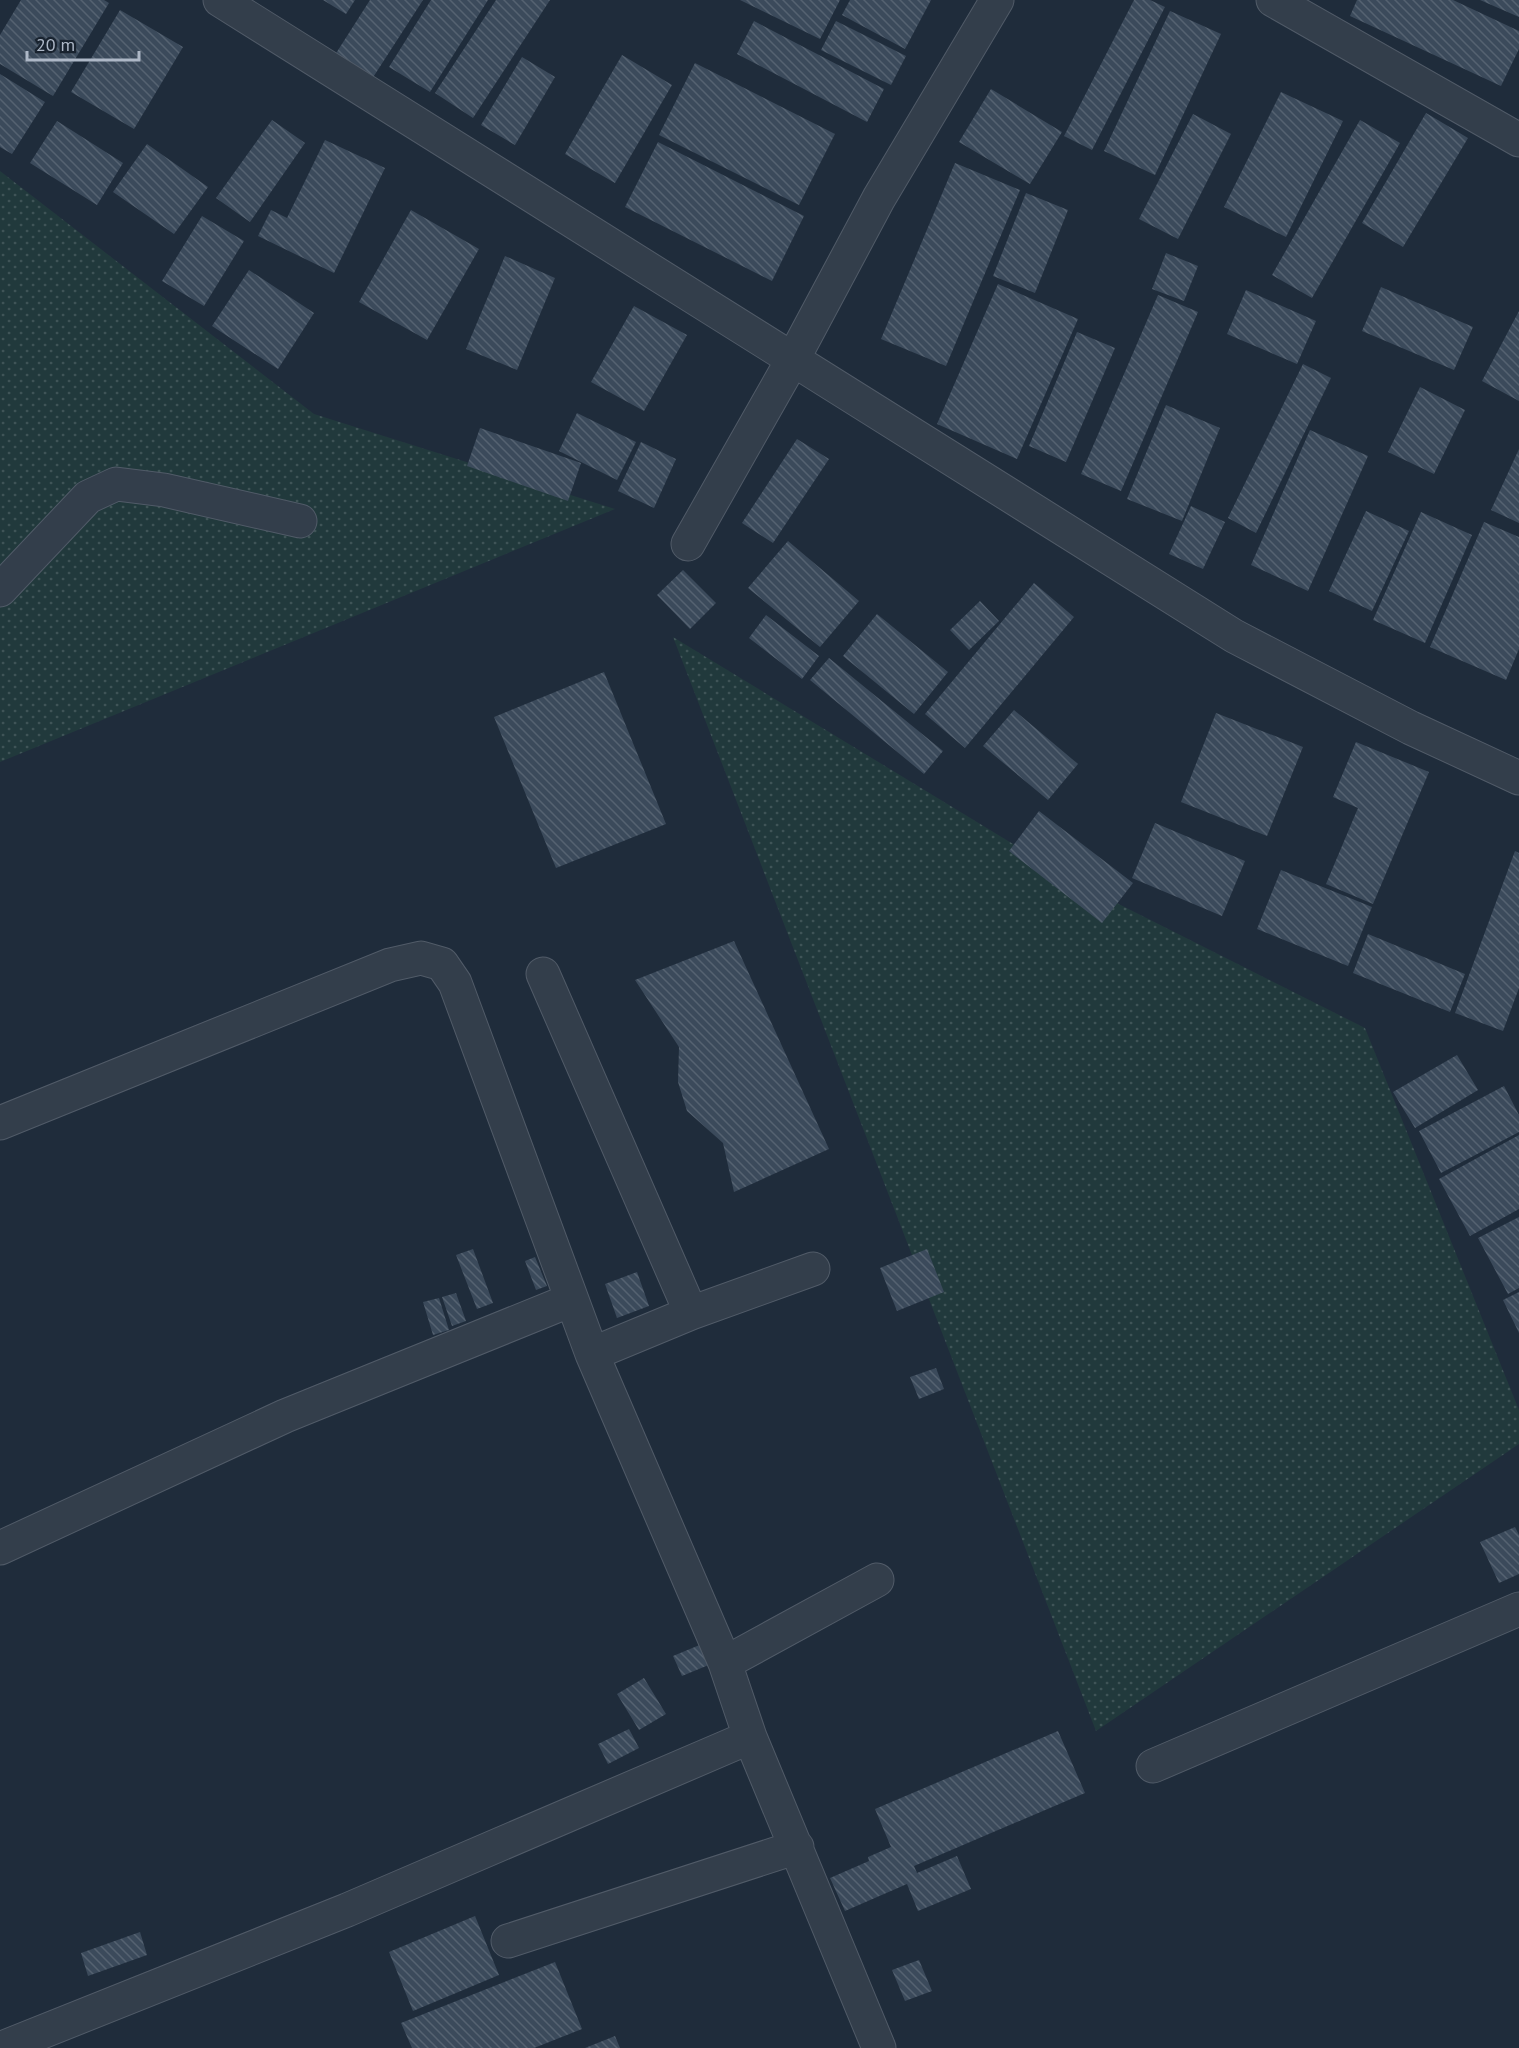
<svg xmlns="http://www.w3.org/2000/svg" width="1519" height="2048" font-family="'PT Sans',sans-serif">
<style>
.grass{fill:url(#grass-dots)}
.building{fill:url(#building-back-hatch)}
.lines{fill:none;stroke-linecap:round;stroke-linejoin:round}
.minor-casing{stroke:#515b68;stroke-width:35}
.minor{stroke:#333e4b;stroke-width:33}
</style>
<defs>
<pattern id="grass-dots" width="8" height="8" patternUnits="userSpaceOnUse" patternTransform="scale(1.5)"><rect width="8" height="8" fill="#21393c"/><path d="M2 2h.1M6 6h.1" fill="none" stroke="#3f5457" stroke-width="1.8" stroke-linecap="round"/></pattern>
<pattern id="building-back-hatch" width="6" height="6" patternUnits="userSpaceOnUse" patternTransform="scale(1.5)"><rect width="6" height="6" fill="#3b4a5b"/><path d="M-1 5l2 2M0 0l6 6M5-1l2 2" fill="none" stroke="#556271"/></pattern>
</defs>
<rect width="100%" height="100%" fill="#1f2c3b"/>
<path class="grass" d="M0 171 314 414 615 509 0 762Z
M673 637 1079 884 1365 1028 1519 1410V1444L1096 1731Z"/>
<path class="building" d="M21 0H104L109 3 53 96 0 64V35Z
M323 0H355L346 14Z
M370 0H423L370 82 333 58Z
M431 0H488L430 92 389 67Z
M496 0H550L473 118 435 93Z
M740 0H840L820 39Z
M850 0H931L905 49 842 15Z
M1134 0H1150L1165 7 1092 150 1064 136Z
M1357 0H1453L1519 31V49L1501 86 1350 16Z
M1480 0H1519V17Z
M120 10 183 47 134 129 71 92Z
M1170 11 1221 34 1155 175 1104 151Z
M754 21 884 89 867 122 737 54Z
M836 21 906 56 891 85 821 50Z
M622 55 672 85 615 183 565 154Z
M522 57 555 77 515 145 481 125Z
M695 63 835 134 799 205 659 135Z
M0 74 45 102 12 154 0 147Z
M991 89 1062 132 1030 184 959 142Z
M1281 92 1343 121 1286 237 1224 207Z
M1426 113 1468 138 1403 247 1362 223Z
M1193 114 1231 134 1178 239 1139 219Z
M272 120 305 143 250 222 216 198Z
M1360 120 1400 143 1312 298 1272 275Z
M57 121 123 163 97 205 30 163Z
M325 140 385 168 334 273 258 236 271 210 287 218Z
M658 142 804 216 772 281 625 207Z
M147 144 208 187 174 234 113 192Z
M955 163 1020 190 946 366 881 339Z
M1026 193 1068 210 1035 293 993 276Z
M411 210 479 249 427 340 359 302Z
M202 216 244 241 204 306 162 281Z
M1166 253 1198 266 1184 301 1152 289Z
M505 256 555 278 517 370 466 349Z
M249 270 314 313 278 369 212 326Z
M998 284 1078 319 1017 459 937 424Z
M1381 287 1473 327 1454 370 1362 331Z
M1246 290 1316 321 1297 364 1227 334Z
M1158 295 1198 312 1121 491 1081 474Z
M634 306 687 335 644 411 591 382Z
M1519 311V401L1482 381Z
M1077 332 1115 348 1066 462 1029 446Z
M1303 364 1331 378 1256 533 1228 518Z
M1420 387 1465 410 1434 474 1388 452Z
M1166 405 1220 428 1182 521 1127 499Z
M577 413 636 442 617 480 559 451Z
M480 428 581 463 568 501 467 466Z
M1310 430 1368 456 1308 591 1251 565Z
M797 439 829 459 773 543 742 523Z
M641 442 676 459 654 508 618 491Z
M1519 449V523L1491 510Z
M1191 506 1225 522 1203 569 1169 554Z
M1366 511 1409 531 1372 611 1329 591Z
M1421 512 1472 535 1425 643 1373 620Z
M1484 522 1519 537V649L1506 680 1430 647Z
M788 541 859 601 820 647 748 588Z
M683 570 716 603 690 629 657 595Z
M1034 583 1074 617 965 748 925 714Z
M980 601 999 621 969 650 950 630Z
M877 614 948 672 914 714 843 656Z
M766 615 819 656 802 679 749 638Z
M829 658 943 751 924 774 810 680Z
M604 672 666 824 556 868 494 717Z
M1014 710 1078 764 1048 800 983 746Z
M1216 713 1303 747 1267 836 1181 802Z
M1356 742 1429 772 1373 904 1326 884 1358 808 1333 797Z
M1039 811 1133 883 1102 923 1009 851Z
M1155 823 1245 861 1222 916 1132 878Z
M1515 851 1519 853V988L1503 1031 1455 1013Z
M1281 870 1372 907 1348 966 1257 929Z
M1368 934 1465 974 1450 1012 1353 973Z
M734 941 829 1149 734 1192 723 1143 687 1111 678 1082 679 1047 635 980Z
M1457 1055 1478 1090 1415 1128 1393 1092Z
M1504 1086 1519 1115V1132L1441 1173 1419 1131Z
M1519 1135V1209L1470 1236 1439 1179Z
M1519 1217V1288L1508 1294 1478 1238Z
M473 1249 493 1303 477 1309 456 1255Z
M927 1249 944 1292 897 1311 880 1268Z
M535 1257 547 1286 536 1290 525 1261Z
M637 1272 649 1306 617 1318 605 1284Z
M1519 1292V1333L1503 1300Z
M456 1293 466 1321 452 1326 442 1297Z
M439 1298 449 1330 433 1335 423 1302Z
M936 1368 944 1389 919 1399 910 1377Z
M1515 1527 1519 1535V1574L1499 1583 1480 1542Z
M702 1644 711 1664 682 1676 673 1656Z
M644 1678 666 1714 639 1730 617 1694Z
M629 1729 639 1748 608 1764 598 1744Z
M1058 1731 1085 1793 914 1866 917 1873 957 1856 971 1889 918 1911 907 1884 845 1911 830 1878 869 1861 868 1857 891 1847 875 1809Z
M475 1916 499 1975 413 2011 389 1952Z
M140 1932 147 1955 88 1976 81 1953Z
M919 1960 932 1991 905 2001 892 1970Z
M555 1962 582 2029 534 2048H412L401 2023Z
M615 2036 620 2048H585Z"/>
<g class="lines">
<defs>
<path id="minor" d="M220 0 1234 636 1411 728 1519 778
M1273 0 1519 140
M688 544 793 359 879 198 997 0
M0 590 88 497 116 484 164 490 300 521
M543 974 691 1313
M0 1123 390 965 421 958 442 964 455 983 592 1354 725 1663 750 1737 879 2048
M592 1354 691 1313 813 1269
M0 1548 285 1416 571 1300
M725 1663 877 1580
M1153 1766 1519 1609
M508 1941 797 1847
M2 2048 347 1910 750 1737"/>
</defs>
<use href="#minor" class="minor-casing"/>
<use href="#minor" class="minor"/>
</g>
<path d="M27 51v9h112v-9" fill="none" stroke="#aeb8c7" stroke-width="3"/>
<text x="36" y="51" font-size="18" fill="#aeb8c7" stroke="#19232f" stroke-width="4.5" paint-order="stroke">20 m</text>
</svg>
